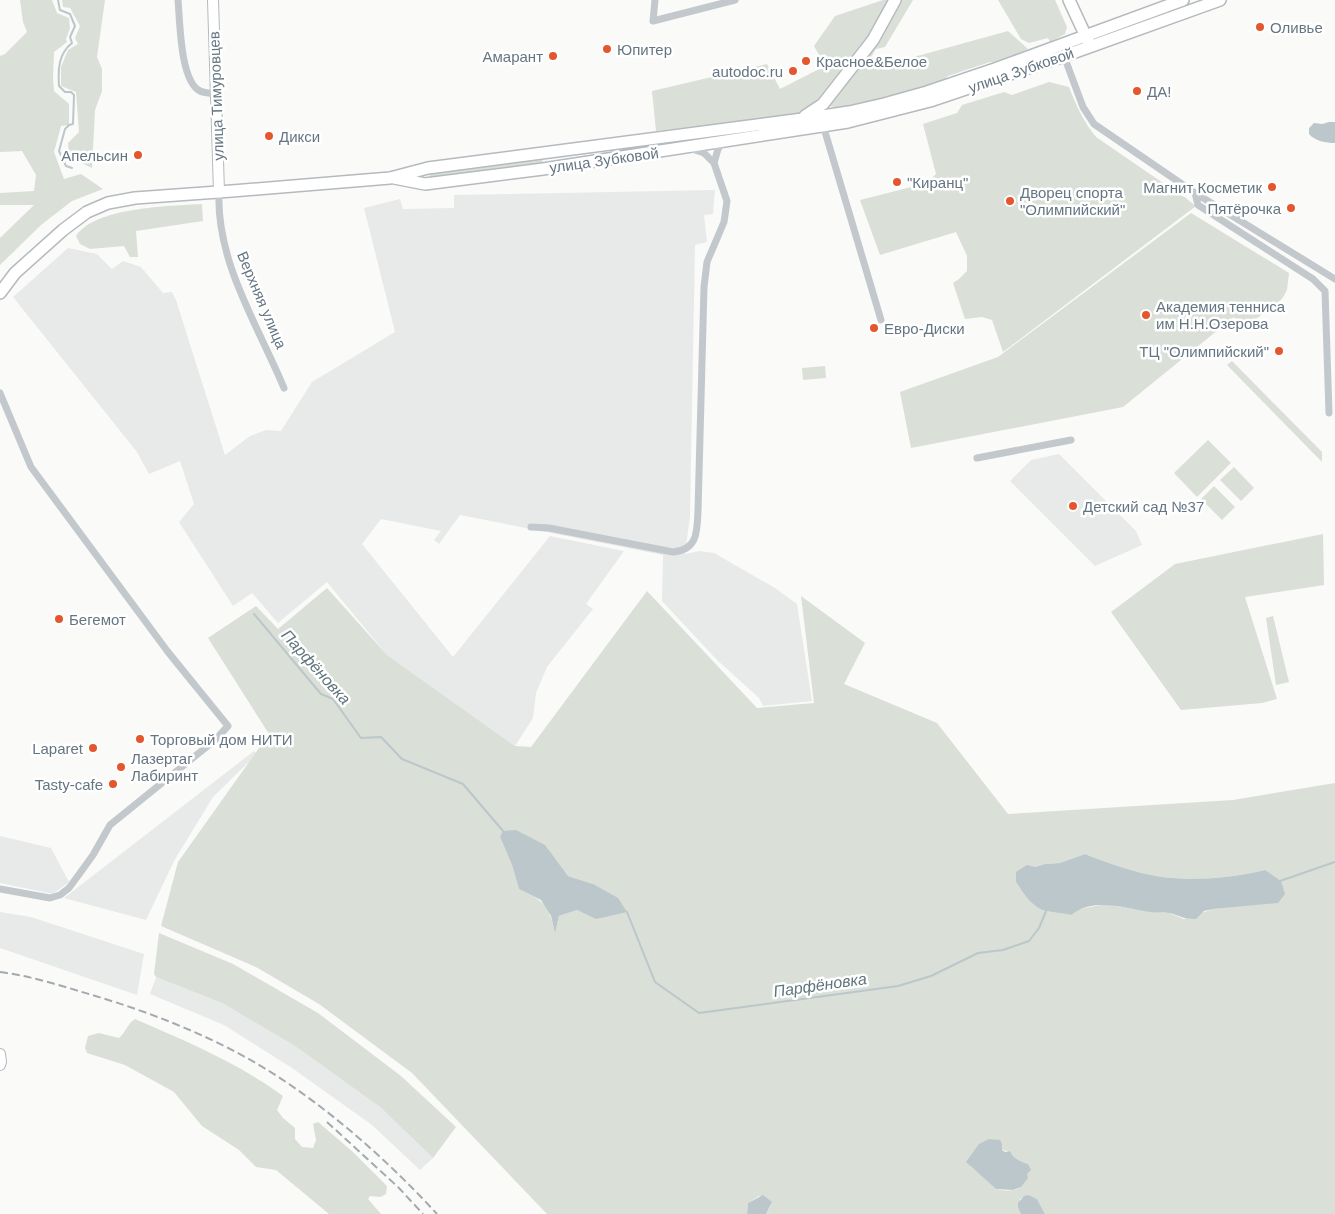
<svg xmlns="http://www.w3.org/2000/svg" width="1335" height="1214" font-family="Arial,sans-serif">
<style>
.built{fill:#e8e9e9}
.green{fill:#dadfd7;fill-rule:evenodd}
.water{fill:#bbc7cb}
.lines{fill:none;stroke-linecap:round;stroke-linejoin:round}
.stream{stroke:#bbc7cb;stroke-width:2}
.secondary-casing{stroke:#b3babf;stroke-width:12}
.primary-casing{stroke:#b5babe;stroke-width:14}
.street{stroke:#c3c8cc;stroke-width:7}
.secondary{stroke:#fff;stroke-width:10}
.primary{stroke:#fff;stroke-width:11}
.rail{stroke:#a2aab0;stroke-width:2;stroke-dasharray:8 4;stroke-linecap:butt}
.poi-dot{fill:#e4572e;stroke:#fff;stroke-width:2}
.labels{text-anchor:middle;dominant-baseline:central;stroke-width:5;stroke-linejoin:round;paint-order:stroke}
.poi-label{font-size:15px;fill:#657683;stroke:#fff;text-anchor:start}
.street-label{font-size:15px;fill:#657683;stroke:#fff}
.water-label{font-size:16px;font-style:italic;fill:#60757c;stroke:#fff}
</style>
<rect width="100%" height="100%" fill="#fafaf8"/>
<path class="built" d="M715 190 713 214 704 215 707 242 695 245 690 516 685 554 700 551 714 553 775 588 797 604 812 701 763 706 759 698 717 660 662 601 663 555 460 515 439 544 434 540 441 531 381 519 362 544 453 657 550 536 624 551 586 604 593 609 547 667 536 693 533 718 515 746 387 655 327 582 278 623 252 593 233 606 179 522 194 504 180 461 149 474 137 452 13 297 68 248 97 254 112 269 123 261 141 267 163 293 172 292 176 300 225 455 250 436 266 430 281 431 312 382 395 332 364 208 400 199 403 209 454 208V195Z
M1059 454 1136 531 1142 545 1095 566 1010 481 1031 460Z
M254 751 257 754 213 797 174 861 146 920 64 898Z
M0 836 51 848 69 882 53 894 0 883Z
M0 912 31 917 144 954 137 995 0 948Z
M156 977 222 1003 295 1046 380 1107 433 1158 420 1170 372 1125 292 1068 224 1025 150 994Z"/>
<path class="green" d="M20 0H52L57 13 69 18 70 28 66 39 67 42 54 52 53 79 54 91 69 104V125L61 126 54 152 64 179 81 174 103 189 72 201 41 225 0 265V238L34 205H0V193L34 191 36 175 22 151 0 152V56L5 54 27 32 23 22Z
M62 0H105L97 57 102 69V91L95 110 92 168 69 157 68 143 79 132 76 92 61 86V67L68 50 78 44 75 38 80 26 70 8 63 7Z
M883 0H889L868 37 819 100 799 114 656 131 652 91 767 64 780 89 825 66 814 46 835 16Z
M902 0H913L885 47 876 49 868 62 892 63 1008 31 1028 49 996 63 990 62 948 76 941 83 843 108 827 106 877 43Z
M998 0H1055L1067 27 1065 34 1050 42 1048 38 1029 43 1021 39Z
M1049 82 1069 87C1076 105 1083 121 1096 137L1182 196 1186 198 1188 200 1196 206 1003 352 992 320 982 317 965 319 953 283 959 279 967 271V256L956 232 880 255 860 200 927 183 936 174 923 124 957 113 962 105 1004 92 1012 95Z
M539 157 543 161 540 166 430 178 429 174 434 171Z
M202 204 203 221 136 231 138 257H130L124 246 90 249 80 244 76 236C95 207 170 206 202 204Z
M1191 213 1289 273 1287 290 1282 299 1243 329 1234 317 1123 407 911 448 900 392 998 357Z
M1232 361 1322 452V462L1227 365Z
M825 366 826 378 803 380 802 368Z
M1208 440 1231 463 1197 497 1174 473Z
M1234 467 1254 488 1241 501 1220 480Z
M1214 486 1235 507 1222 520 1201 499Z
M1323 534 1324 585 1245 597 1277 699 1262 703 1181 710 1111 612 1175 564Z
M327 588 387 655 515 746 531 747 647 591 757 708 814 703 801 596 865 643 844 684 937 723 1008 814 1233 800 1335 783V1214H1045L1037 1199 1029 1195 1020 1199 1021 1214H766L771 1205 759 1196 748 1203 747 1214H547L412 1073 319 1004 256 967 161 926 178 862 269 734 208 638 256 606 278 629ZM500 837 557 862 568 876 593 884 597 919 577 910 559 916 555 932C548 904 544 901 519 889L512 865ZM1085 854C1110 864 1136 873 1162 877 1196 881 1232 878 1265 870L1260 904 1213 909 1184 919 1169 913 1152 912 1105 904 1076 910 1071 915C1063 913 1055 913 1047 911 1033 909 1023 893 1016 882L1035 867 1045 864 1060 863ZM989 1139 995 1140C999 1146 1001 1152 1010 1151 1014 1159 1019 1161 1028 1164 1025 1187 1022 1194 996 1189L982 1176 970 1166Z
M1273 616 1289 682 1276 685 1266 618Z
M159 933 233 964 318 1013 401 1076 456 1127 433 1158 380 1107 295 1046 222 1003 156 977 154 974Z
M135 1019C186 1041 238 1063 283 1096L277 1110 283 1118 295 1128V1139L302 1147 313 1148 316 1140 313 1124 318 1122 353 1152 387 1186 386 1194 380 1197 370 1196 368 1199 381 1214H329L276 1170 256 1167 239 1150 202 1126 174 1092 125 1065 87 1053 85 1048 88 1036 99 1033 119 1038C126 1032 127 1024 135 1019Z"/>
<path class="water" d="M1329 122H1335V143C1326 143 1315 141 1309 134V128L1314 123 1322 124Z
M516 830 545 845 568 876 593 884 618 898 627 912 596 919 577 910 559 916 555 933 551 916 541 900 519 889 512 865 500 837 503 831Z
M1085 854C1110 864 1136 873 1162 877 1196 881 1232 878 1265 870L1281 881 1285 894 1278 903 1213 909 1204 911 1196 919C1183 919 1181 916 1169 913 1163 912 1156 913 1150 912 1124 908 1093 897 1071 915 1063 913 1055 913 1047 911 1033 909 1023 893 1016 882V872L1027 865 1035 867 1045 864 1060 863Z
M989 1139 1000 1140 1002 1144V1150L1005 1152 1010 1151C1014 1159 1019 1161 1028 1164L1031 1170 1027 1174 1028 1178 1021 1187 1013 1190 996 1189 966 1162 979 1144Z
M763 1195 772 1202 766 1214H747L748 1203Z
M1029 1195 1037 1199 1045 1214H1021L1018 1207V1203L1024 1196Z"/>
<g class="lines">
<path class="stream" d="M58 0 60 10 70 14 75 26 70 37 72 43C58 54 58 70 59 86L65 92H71L74 95 73 124 69 125 65 129 59 151 66 166 72 168
M254 614 321 694 333 699 361 738 381 737 402 759 463 784 503 831
M1280 881 1335 862
M627 912 655 982 699 1013 898 986 931 976 978 953 1003 950 1029 941 1039 928 1046 911"/>
<defs>
<path id="secondary" d="M213 0 219 192
M0 1054 1 1062 0 1065"/>
<path id="primary" d="M1069 0 1088 41
M805 116 823 104 873 40 895 0
M394 178 425 184 543 169 848 122 930 101 1064 56 1220 0
M0 293 15 273 63 230 87 212 108 203 135 198 232 191 390 178 428 168 795 120 849 112 884 104 927 92 995 69 1183 0"/>
</defs>
<use href="#secondary" class="secondary-casing"/>
<use href="#primary" class="primary-casing"/>
<path class="street" d="M178 0C180 21 180 81 200 91 204 93 211 93 216 94
M655 0 653 21 735 0
M1064 56 1083 107 1094 124 1195 193 1335 279
M823 125 881 320
M714 163 718 149 723 142
M219 192C216 262 258 325 284 388
M1195 193 1198 205 1313 279 1325 291 1329 413
M0 393 31 467 168 652 228 726 215 740 110 825 93 855 80 873 69 888 60 895 50 898 0 889
M977 458 1071 440
M531 527 549 528 673 552C698 550 697 531 698 511L704 287 707 262 724 222 727 201 714 163 704 153 689 148"/>
<use href="#secondary" class="secondary"/>
<use href="#primary" class="primary"/>
<path class="rail" d="M0 972C31 976 62 986 92 995 146 1011 198 1031 247 1058 315 1096 384 1156 437 1214
M327 1122 398 1187 423 1214"/>
</g>
<g class="poi-dot">
<circle cx="1260" cy="27" r="5"/>
<circle cx="607" cy="49" r="5"/>
<circle cx="553" cy="56" r="5"/>
<circle cx="806" cy="61" r="5"/>
<circle cx="793" cy="71" r="5"/>
<circle cx="1137" cy="91" r="5"/>
<circle cx="269" cy="136" r="5"/>
<circle cx="138" cy="155" r="5"/>
<circle cx="897" cy="182" r="5"/>
<circle cx="1272" cy="187" r="5"/>
<circle cx="1010" cy="201" r="5"/>
<circle cx="1291" cy="208" r="5"/>
<circle cx="1146" cy="315" r="5"/>
<circle cx="874" cy="328" r="5"/>
<circle cx="1279" cy="351" r="5"/>
<circle cx="1073" cy="506" r="5"/>
<circle cx="59" cy="619" r="5"/>
<circle cx="140" cy="739" r="5"/>
<circle cx="93" cy="748" r="5"/>
<circle cx="121" cy="767" r="5"/>
<circle cx="113" cy="784" r="5"/>
</g>
<g class="labels">
<g class="poi-label">
<text x="1270" y="27">Оливье</text>
<text x="617" y="49">Юпитер</text>
<text x="543" y="56" text-anchor="end">Амарант</text>
<text x="816" y="61">Красное&amp;Белое</text>
<text x="783" y="71" text-anchor="end">autodoc.ru</text>
<text x="1147" y="91">ДА!</text>
<text x="279" y="136">Дикси</text>
<text x="128" y="155" text-anchor="end">Апельсин</text>
<text x="907" y="182">"Киранц"</text>
<text x="1262" y="187" text-anchor="end">Магнит Косметик</text>
<text x="1020" y="192">Дворец спорта<tspan x="1020" dy="17">"Олимпийский"</tspan></text>
<text x="1281" y="208" text-anchor="end">Пятёрочка</text>
<text x="1156" y="306">Академия тенниса<tspan x="1156" dy="17">им Н.Н.Озерова</tspan></text>
<text x="884" y="328">Евро-Диски</text>
<text x="1269" y="351" text-anchor="end">ТЦ "Олимпийский"</text>
<text x="1083" y="506">Детский сад №37</text>
<text x="69" y="619">Бегемот</text>
<text x="150" y="739">Торговый дом НИТИ</text>
<text x="83" y="748" text-anchor="end">Laparet</text>
<text x="131" y="758">Лазертаг<tspan x="131" dy="17">Лабиринт</tspan></text>
<text x="103" y="784" text-anchor="end">Tasty-cafe</text>
</g>
<g class="street-label">
<text transform="translate(1021 70) rotate(-19)">улица Зубковой</text>
<text transform="translate(216 96) rotate(-92)">улица Тимуровцев</text>
<text transform="translate(604 160) rotate(-8)">улица Зубковой</text>
<text transform="translate(262 300) rotate(67)">Верхняя улица</text>
</g>
<g class="water-label">
<text transform="translate(316 667) rotate(48)">Парфёновка</text>
<text transform="translate(820 985) rotate(-8)">Парфёновка</text>
</g>
</g>
</svg>
